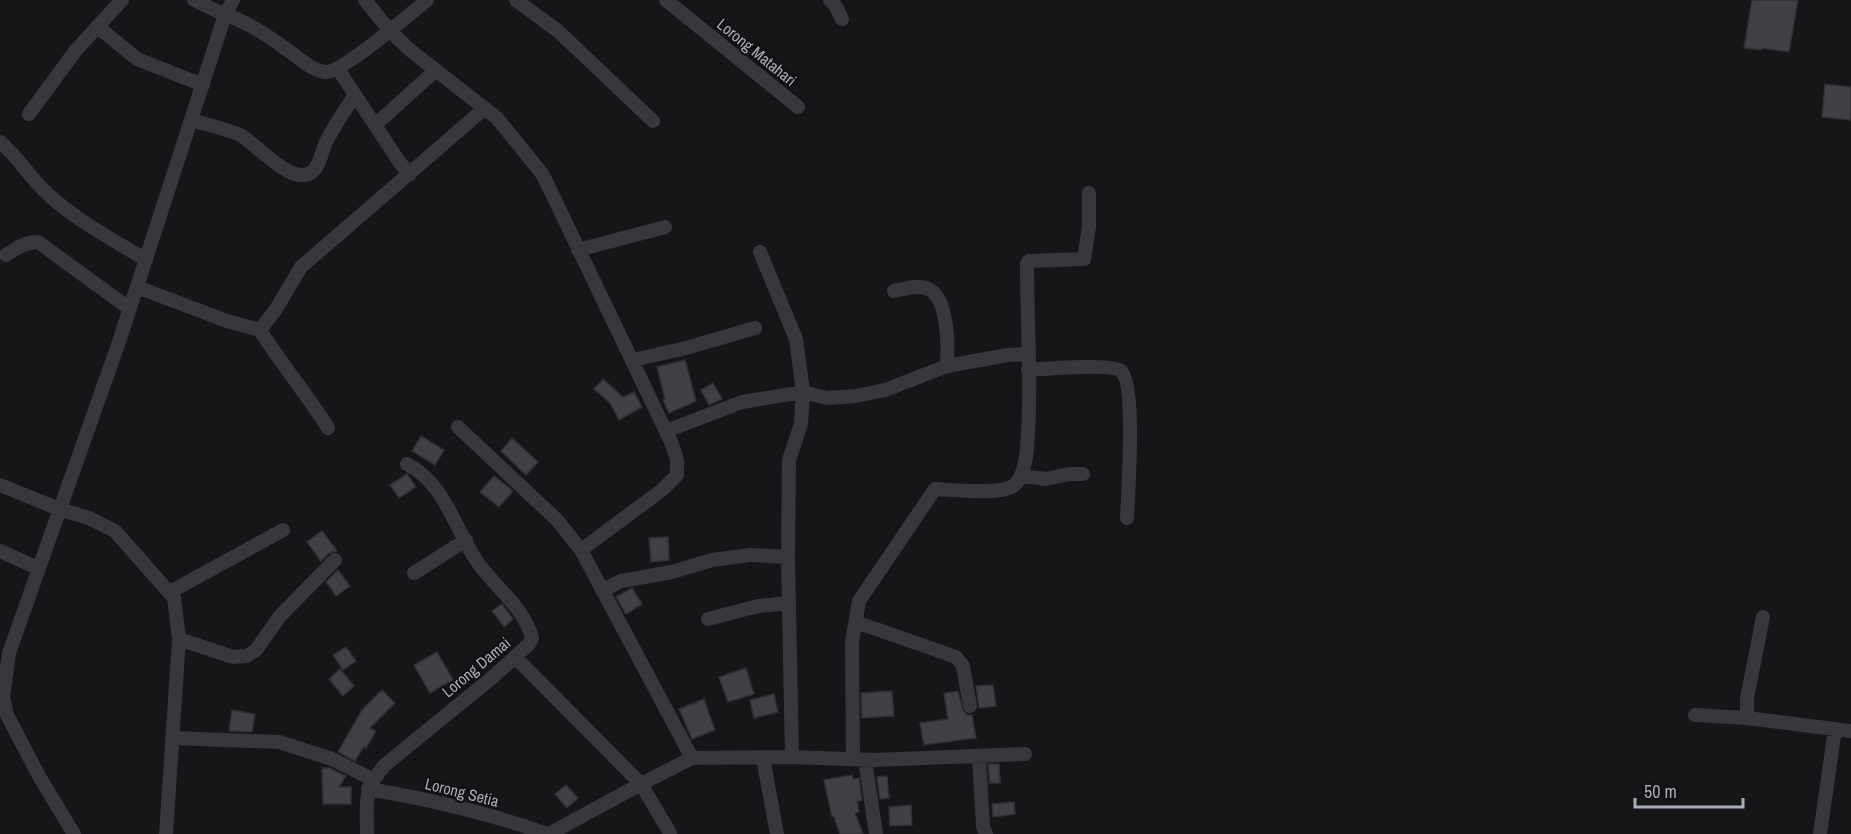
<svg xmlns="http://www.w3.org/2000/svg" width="1851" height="834" font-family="'Archivo Narrow',sans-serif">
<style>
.building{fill:#404145;stroke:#303034;stroke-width:1.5}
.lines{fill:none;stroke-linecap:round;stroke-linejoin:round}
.minor{stroke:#37383d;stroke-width:14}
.labels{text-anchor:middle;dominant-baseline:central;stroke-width:4.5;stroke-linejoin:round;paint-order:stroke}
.street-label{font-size:16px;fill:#a8adb8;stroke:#111113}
</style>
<rect width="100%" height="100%" fill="#161618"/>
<path class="building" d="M1752 0H1798L1789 52 1762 48 1761 50 1744 48Z
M1825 84 1851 87V120L1822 117Z
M685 360 696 401 669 413 663 400 665 399 657 367Z
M603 379 623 397 634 392 642 407 619 420 610 403 594 389Z
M713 383 722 399 709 405 701 390Z
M421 436 444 450 435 465 412 451Z
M512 438 538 462 526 475 501 451Z
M407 474 416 487 399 498 390 485Z
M494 476 513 491 499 507 480 492Z
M322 531 337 551 329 553 321 561 307 542Z
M668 537 669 560 651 562 649 538Z
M338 570 350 586 336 596 326 582Z
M632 588 642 604 626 614 616 597Z
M502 604 513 619 504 627 492 611Z
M346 647 356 661 343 670 333 655Z
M437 652 453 680 430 693 414 665Z
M746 668 754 694 728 702 719 677Z
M340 669 354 686 343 696 329 679Z
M993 685 996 706 979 708 976 686Z
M382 690 395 703 370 728 376 731 366 748 364 746 355 761 338 752 362 710Z
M892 691 894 716 862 718 861 693Z
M958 691 963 711 967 715H972L976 738 924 745 920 723 948 719 944 693Z
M774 694 778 712 754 718 750 700Z
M704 699 715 730 692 739 679 709Z
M232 710 255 714 252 732 229 731Z
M988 764H999L1000 783H990Z
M322 768H329L346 776 339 787H351V804H323Z
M852 775 853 779 859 778 862 800 857 801 859 812 855 813 863 834H840L834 817H832L824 780Z
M887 776 889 798 880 799 877 777Z
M566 785 578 798 567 808 555 794Z
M1014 802 1015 814 993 817 992 804Z
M911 805 912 825 890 826 889 807Z"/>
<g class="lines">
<path class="minor" d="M194 0 225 15 233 0
M365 0 389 30 410 50 497 118 543 175 672 444 677 460V475L662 490 581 550
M516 0 558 31 653 121
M666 0 798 107
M830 0 835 5 842 19
M98 27 137 59 203 85
M338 69 400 163 410 174
M29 114 76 50 122 0
M191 120C207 125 225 128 240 135 256 143 293 189 313 171 320 165 322 151 326 142 334 126 345 110 355 95
M375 125 436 70
M0 142C19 157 31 180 50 196 76 220 115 241 146 260
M578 250 665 227
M760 252 796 339 803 392 801 424 789 460 788 557 792 757
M6 255C17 248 25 242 38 242L130 309
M137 287 227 321 260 330 276 309 301 267 485 108
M894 291C904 289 916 285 926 288 949 295 948 347 947 366
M260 330C281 364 307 394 328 428
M633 360 686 348 755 328
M1028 370C1043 369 1112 363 1121 371 1136 383 1128 495 1127 518
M458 427 557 520 581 550 692 758
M666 431 742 402 803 392 827 398 856 396 885 390 947 366 1008 355 1029 354
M1021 476 1046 479 1069 474H1083
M0 485 59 509 89 518 115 531 174 598 179 639 166 834
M0 551 38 568
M414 573 466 540
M603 590 621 581 672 572 712 560 750 555 788 557
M170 592 283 530
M708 619 758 606 789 603
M856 622 956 657 963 666 970 706
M179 639 233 657 247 656 256 650 280 616 335 560
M515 657 641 784 670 833
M1695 715 1747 718 1851 731
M1747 718V698L1763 617
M173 738 279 742 332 759 372 779
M979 756 983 826 986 834
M763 758 777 834
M853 759 852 642 859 601 935 489C953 490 999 495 1013 486 1023 479 1026 459 1027 448 1032 388 1027 324 1027 264L1029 261 1084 259 1089 227V193
M865 760 876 834
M368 789C428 799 489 813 547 834
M74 834 39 776 7 715 3 698 9 653 119 342 225 15C249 22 269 37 289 51 300 59 312 70 325 72 342 73 411 13 427 0
M367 834C367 802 362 791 385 765L494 676 529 644 532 638C524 606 493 586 476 560 454 526 444 483 407 464
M549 834 641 784 692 758 792 757 874 760 1025 754
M1820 834 1835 729"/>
</g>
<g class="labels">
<g class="street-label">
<text transform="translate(757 52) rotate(39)">Lorong Matahari</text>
<text transform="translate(476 667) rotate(-40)">Lorong Damai</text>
<text transform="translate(462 792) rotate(14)">Lorong Setia</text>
</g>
</g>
<path d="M1635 798v9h108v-9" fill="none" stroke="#a8adb8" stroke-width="3"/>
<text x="1644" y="798" font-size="18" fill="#a8adb8" stroke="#111113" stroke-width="4.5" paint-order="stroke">50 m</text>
</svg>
